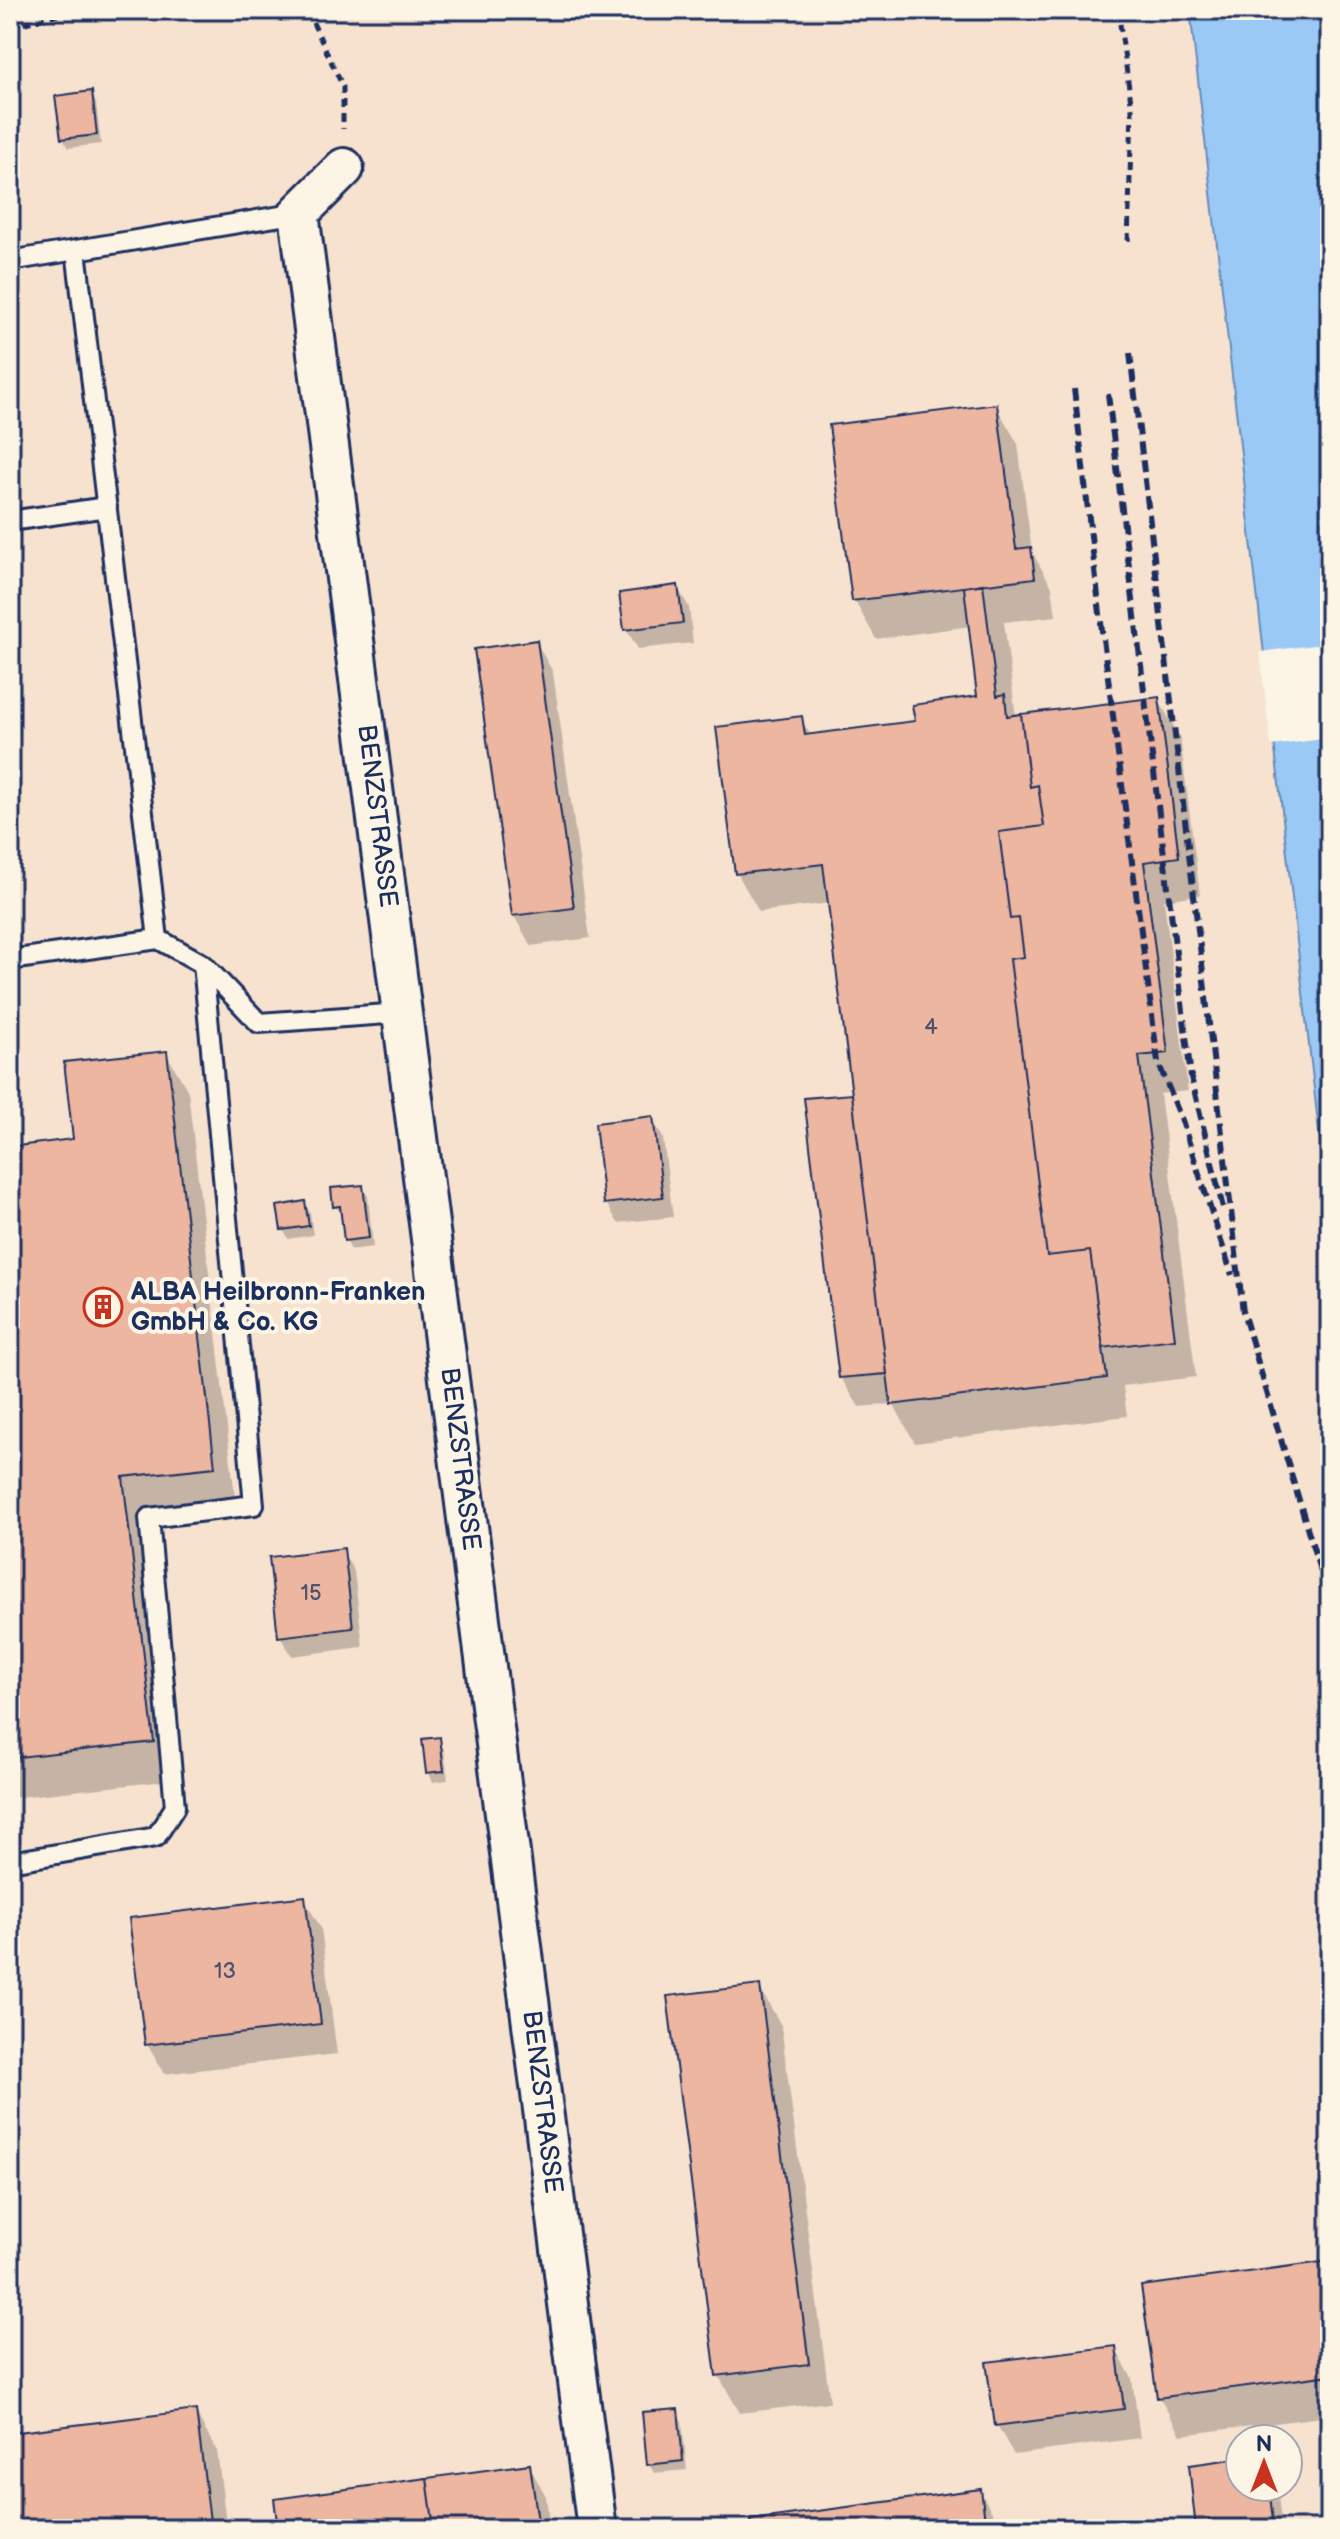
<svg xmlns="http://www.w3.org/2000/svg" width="1340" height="2539" font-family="'Balsamiq Sans',sans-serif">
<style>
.built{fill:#f7e2d0;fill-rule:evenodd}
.water{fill:#9ac9f5;stroke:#678bb9;stroke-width:2}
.pier{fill:#fcf5e5}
.shadow{fill:#0003}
.building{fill:#ecb6a0;stroke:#1b2f5e;stroke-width:2}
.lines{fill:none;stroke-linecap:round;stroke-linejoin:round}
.lane-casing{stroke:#1b2f5e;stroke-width:24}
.street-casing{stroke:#1b2f5e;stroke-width:44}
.path{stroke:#1b2f5e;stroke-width:5;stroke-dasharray:8 6;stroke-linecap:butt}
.lane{stroke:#fcf5e5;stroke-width:18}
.street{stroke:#fcf5e5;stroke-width:38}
.rail{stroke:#1b2f5e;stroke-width:6;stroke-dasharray:12 6;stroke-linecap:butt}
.labels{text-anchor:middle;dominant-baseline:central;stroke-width:8;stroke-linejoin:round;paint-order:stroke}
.number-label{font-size:22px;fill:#4f516e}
.street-label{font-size:26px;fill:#1b2f5e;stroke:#fcf5e5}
.poi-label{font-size:26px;font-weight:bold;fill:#1b2f5e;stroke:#fcf5e5;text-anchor:start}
</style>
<rect width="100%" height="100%" fill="#fcf5e5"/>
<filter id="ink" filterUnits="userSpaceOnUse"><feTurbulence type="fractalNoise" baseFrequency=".0125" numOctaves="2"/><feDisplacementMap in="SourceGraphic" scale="16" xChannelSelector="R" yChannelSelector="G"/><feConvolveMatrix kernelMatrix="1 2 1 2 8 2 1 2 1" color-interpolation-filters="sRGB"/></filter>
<g filter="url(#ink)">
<path class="built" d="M26 10H1190L1330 1228V2529H10V16ZM1240 2439H1288V2487H1240Z"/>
<path class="water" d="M1190 10H1330V1228Z"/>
<path class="pier" d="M1330 643V738L1271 746 1260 652Z"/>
<path class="shadow" d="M91 94 96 103 101 144 68 148 63 139Z
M996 406 1018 444 1032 552 1052 587 1056 616 1004 622 1016 717 1158 699 1180 737 1200 895 1164 900 1188 1091 1160 1094 1196 1377 1123 1386 1127 1416 915 1443 893 1404 859 1407 841 1378 854 1096 830 903 759 912 737 873 801 719 811 736 917 723 980 698 971 626 876 639 854 600Z
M677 587 689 607 693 643 638 649 626 629Z
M536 642 553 672 590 938 531 946 514 916Z
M166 1053 188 1091 236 1505 144 1515 174 1780 10 1798V1149L75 1141Z
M652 1118 663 1138 673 1217 618 1223 606 1203Z
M362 1187 368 1196 373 1247 351 1250 346 1240 343 1215 335 1206Z
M304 1203 310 1213 313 1235 288 1239 283 1229Z
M342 1551 354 1571 363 1647 292 1656 280 1636Z
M439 1740 444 1749 448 1780 433 1782 428 1772Z
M304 1899 321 1928 337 2054 164 2074 147 2044Z
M759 1987 781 2025 830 2402 740 2413 718 2375Z
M1330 2263V2416L1181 2435 1159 2397Z
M1115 2348 1132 2378 1140 2438 1014 2455 997 2425Z
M677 2411 682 2421 687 2470 654 2473 649 2464Z
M195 2412 217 2451 227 2529H10V2435Z
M1240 2461V2487H1277L1282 2529H1198Z
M529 2466 546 2496 550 2529H280Z
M980 2491 997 2521 998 2529H754Z"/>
<path class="building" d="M92 91 97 135 61 139 55 96Z
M997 404 1016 549 1031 547 1035 578 852 601 829 425Z
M983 584 997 696 1005 694 1007 716 1021 714 1030 787 1038 785 1044 826 999 832 1010 919 1019 918 1024 957 1010 959 1047 1256 1090 1251 1107 1378 891 1405 823 864 735 874 716 727 802 716 805 735 915 721 912 705 977 696 964 587Z
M678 585 683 623 624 630 619 593Z
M537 640 574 908 512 916 474 649Z
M1159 697 1179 857 1144 862 1168 1053 1139 1056 1175 1339 1103 1348 1090 1251 1047 1256 1010 959 1024 957 1019 918 1010 919 999 832 1044 826 1038 785 1030 787 1021 714Z
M167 1051 215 1467 123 1477 154 1742 10 1758V1147L73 1139 64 1062Z
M852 1094 887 1374 839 1378 804 1098Z
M653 1116 663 1197 604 1204 595 1123Z
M363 1185 369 1238 344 1241 340 1206 333 1207 331 1188Z
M305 1201 309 1226 281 1230 277 1206Z
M344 1548 353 1628 278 1637 269 1557Z
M440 1737 444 1771 426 1773 422 1739Z
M305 1896 321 2024 145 2045 129 1918Z
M760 1985 809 2364 716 2376 667 1996Z
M1330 2261V2375L1157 2398 1141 2286Z
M1116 2346 1124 2409 995 2426 986 2362Z
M678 2409 683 2461 647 2465 642 2412Z
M196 2410 211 2529H10V2433Z
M1240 2458V2487H1269L1274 2529H1196L1189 2465Z
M530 2464 539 2529H434L427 2478Z
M427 2478 434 2529H278L274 2499Z
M981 2489 986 2529H752L751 2520Z"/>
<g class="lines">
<defs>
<path id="lane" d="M76 250 158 939
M10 261 299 213
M10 521 107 507
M10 960 158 939 203 964 259 1023 402 1013
M10 1862 156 1837 175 1807 149 1518 254 1505 203 964"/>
<path id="street" d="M344 168 299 213 597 2529"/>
</defs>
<use href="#lane" class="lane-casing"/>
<use href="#street" class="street-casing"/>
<path class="path" d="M307 10 343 87V129
M1118 10 1132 109 1128 244
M10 27 76 10"/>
<use href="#lane" class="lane"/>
<use href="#street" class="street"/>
<path class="rail" d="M1130 353 1243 1312 1330 1604
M1074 389 1102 631 1158 1062 1181 1118 1232 1275
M1108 394 1191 1077 1224 1212"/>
</g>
</g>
<defs>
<symbol id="building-ring" viewBox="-11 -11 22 22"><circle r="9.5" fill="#fcf5e5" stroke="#c8321e" stroke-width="1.5"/><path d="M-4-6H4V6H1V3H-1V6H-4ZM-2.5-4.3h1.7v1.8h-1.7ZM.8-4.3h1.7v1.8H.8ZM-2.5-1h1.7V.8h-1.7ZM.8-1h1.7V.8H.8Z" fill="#c8321e"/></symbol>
</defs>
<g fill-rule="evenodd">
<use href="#building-ring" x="81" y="1285" width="44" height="44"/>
</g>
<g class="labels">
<g class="number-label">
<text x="931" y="1027">4</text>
<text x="311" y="1593">15</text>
<text x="225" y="1971">13</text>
</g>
<g class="street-label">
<text transform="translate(377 816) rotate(83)">BENZSTRASSE</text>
<text transform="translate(460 1459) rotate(83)">BENZSTRASSE</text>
<text transform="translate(542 2102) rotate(83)">BENZSTRASSE</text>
</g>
<g class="poi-label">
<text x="131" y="1292">ALBA Heilbronn-Franken<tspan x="131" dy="30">GmbH &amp; Co. KG</tspan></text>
</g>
</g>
<rect width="1340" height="2539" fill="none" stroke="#fcf5e5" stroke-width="40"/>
<rect x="20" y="20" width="1300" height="2499" fill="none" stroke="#1b2f5e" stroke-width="3" filter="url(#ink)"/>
<g transform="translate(1264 2463)"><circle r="38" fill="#fcf5e5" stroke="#a2a6af" stroke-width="2"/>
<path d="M0-6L14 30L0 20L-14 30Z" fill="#c8321e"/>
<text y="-12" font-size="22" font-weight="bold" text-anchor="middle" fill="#1b2f5e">N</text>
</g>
</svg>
